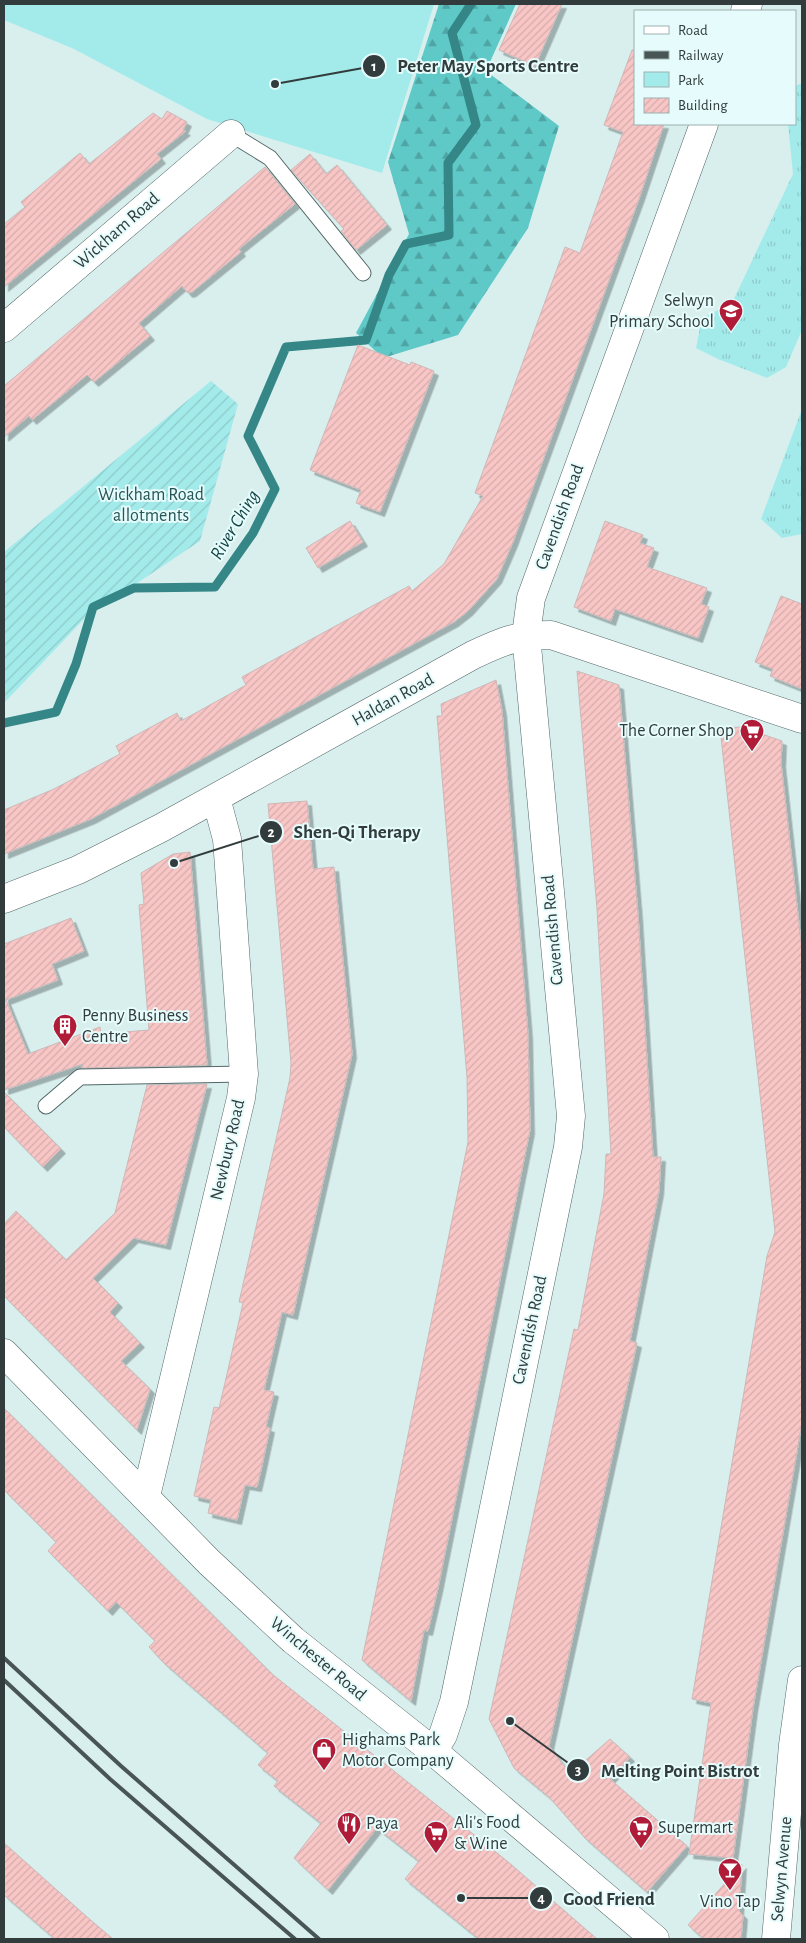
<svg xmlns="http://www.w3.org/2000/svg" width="806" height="1943" font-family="'Alegreya Sans',sans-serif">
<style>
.grass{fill:url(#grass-tufts)}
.forest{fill:url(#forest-firs)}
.park{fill:#a3ebea}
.garden{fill:url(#garden-furrows)}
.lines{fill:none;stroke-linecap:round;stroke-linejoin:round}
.stream{stroke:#358686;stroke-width:9}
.building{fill:url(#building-hatch);stroke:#cdb8b8;filter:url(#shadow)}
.service-casing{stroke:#536767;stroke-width:17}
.minor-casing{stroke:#536767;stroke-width:29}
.secondary-casing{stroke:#536767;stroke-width:29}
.service{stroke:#fff;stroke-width:15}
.minor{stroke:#fff;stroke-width:28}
.secondary{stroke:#fff;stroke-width:28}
.rail{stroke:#495454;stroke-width:4}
.labels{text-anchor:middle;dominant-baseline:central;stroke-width:4;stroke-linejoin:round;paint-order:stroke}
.street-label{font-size:18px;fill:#333c3c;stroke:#e6fcfc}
.poi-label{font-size:18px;fill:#333c3c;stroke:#e6fcfc;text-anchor:start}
.park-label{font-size:18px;fill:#265555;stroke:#e6fcfc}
.water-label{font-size:19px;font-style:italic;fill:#144444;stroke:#e6fcfc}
.leader{fill:none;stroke:#333c3c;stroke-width:2}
.callout-dot{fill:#333c3c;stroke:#e6fcfc;stroke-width:2}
.mark-label{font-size:15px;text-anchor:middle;font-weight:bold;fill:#fff}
.callout-label{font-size:19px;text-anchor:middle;font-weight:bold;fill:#333c3c;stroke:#e6fcfc;stroke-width:4;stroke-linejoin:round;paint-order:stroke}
</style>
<defs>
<pattern id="grass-tufts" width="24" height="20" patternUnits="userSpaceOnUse" patternTransform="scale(1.25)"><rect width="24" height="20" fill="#a3ebea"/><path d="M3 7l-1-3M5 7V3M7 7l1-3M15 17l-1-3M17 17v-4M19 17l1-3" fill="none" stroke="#8dcaca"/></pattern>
<pattern id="forest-firs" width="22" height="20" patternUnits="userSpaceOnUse" patternTransform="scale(1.25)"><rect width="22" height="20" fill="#5fc9c8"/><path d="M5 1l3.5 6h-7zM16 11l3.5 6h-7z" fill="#4fa4a4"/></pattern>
<pattern id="garden-furrows" width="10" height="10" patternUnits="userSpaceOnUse" patternTransform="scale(1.25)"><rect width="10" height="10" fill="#a3ebea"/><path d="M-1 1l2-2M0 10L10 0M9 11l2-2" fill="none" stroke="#8dcaca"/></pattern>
<pattern id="building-hatch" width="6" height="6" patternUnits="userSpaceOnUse" patternTransform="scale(1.25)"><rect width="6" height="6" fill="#f9c6c6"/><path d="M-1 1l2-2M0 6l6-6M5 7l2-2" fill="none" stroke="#d6abab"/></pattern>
<filter id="shadow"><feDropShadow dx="4.5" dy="4.5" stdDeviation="0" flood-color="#0004"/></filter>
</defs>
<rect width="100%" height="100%" fill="#d8efee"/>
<path class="grass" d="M802 83V330L786 367 767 378 718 359 696 348 702 318 732 303 793 174 788 124H795V86Z
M802 409V534L782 538 761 519Z"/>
<path class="forest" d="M439 4H516L486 71 559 126 528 228 458 335 383 358 356 333 409 234 388 162Z"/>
<path class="park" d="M4 4H434L382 173 207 119 74 49 4 20Z"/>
<path class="garden" d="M211 381 238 404 200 541 85 618 4 703V552Z"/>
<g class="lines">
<path class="stream" d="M4 723 56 712 76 664 93 607 134 588 215 587 253 533 275 489 248 436 286 347 366 340 389 275 406 244 449 235 448 163 476 125 452 33 471 4"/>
</g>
<path class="building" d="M520 4H562L535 66 499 50Z
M632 50H635V124H664L640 196 513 542 497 579 468 611 454 622 91 819 4 854V810L54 789 120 754 116 746 177 713 181 721 246 685 242 677 409 586 412 591 444 564 483 496 475 493 565 247 580 253 597 205 623 132 604 125Z
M167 111 187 122 183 130 186 131 157 154 161 159 4 287V224L25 207 21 202 80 153 89 164 153 113 162 119Z
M310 154 326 174 337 165 387 225 356 250 341 231 344 229 291 170Z
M265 167 295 204 239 249 241 252 192 292 188 293 182 286 139 323 150 336 94 382 87 375 32 420 29 416 4 437V386Z
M358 345 410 365 411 362 434 371 380 512 356 503 361 490 310 470Z
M350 521 363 542 318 568 306 548Z
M605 521 643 535 640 543 654 548 647 567 707 588 701 604 709 607 698 638 615 609 611 621 574 607Z
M781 596 802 604V689L770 676 773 669 755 662Z
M577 671 619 685 638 915 653 1157H661L659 1191 630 1341 637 1343 549 1746 570 1774 610 1739 630 1757 610 1779 687 1846 647 1892 585 1838 549 1797 514 1768 489 1719 574 1329 578 1330 604 1194 606 1154H611L597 909Z
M496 680 502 711 528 1034 530 1130 438 1588 428 1631 424 1630 411 1701 362 1660 468 1142 467 1077 437 716H442L441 704Z
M742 727 782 741 781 763 802 951V1422L753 1708 733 1858 689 1854 711 1703 692 1699 767 1256 775 1232 720 728Z
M307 801 313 869 334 867 352 1054 293 1315 282 1312 264 1390 274 1392 266 1427 270 1428 261 1470 257 1487 245 1485 237 1520 208 1513 211 1500 194 1496 214 1407 219 1408 227 1374 243 1303 239 1302 290 1078 291 1063 268 804Z
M190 852 207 1065 82 1068 83 1064 4 1090V944L71 918 84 951 52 964 58 980 6 1000 28 1054 100 1027 101 1034 149 1030 139 905 144 904 141 873 173 854Z
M207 1084 166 1245 134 1238 93 1278 118 1303 110 1312 140 1343 121 1361 150 1389 137 1430 4 1296V1224L16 1211 66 1260 115 1213 147 1085Z
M4 1092 61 1149 43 1167 4 1127Z
M4 1408 272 1674 507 1861 597 1939H479L405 1879 419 1861 377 1828 328 1890 294 1858 321 1823 274 1786 278 1781 258 1765 268 1753 163 1662 149 1647 155 1641 116 1602 108 1611 48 1551 56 1542 4 1490Z
M4 1843 87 1917 113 1939H55L4 1895Z
M742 1864 739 1911 743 1915 741 1939H704L688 1925Z"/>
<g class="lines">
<defs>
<path id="service" d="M231 134 270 158 363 273
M46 1106 80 1077 244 1074"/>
<path id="minor" d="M745 11 748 4
M4 328 231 134
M4 899 78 870 161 828 473 655C503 641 516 635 551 635L802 719
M146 1496 241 1098 244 1074 227 839 216 798
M433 1751 443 1735 454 1702 568 1147 571 1116 526 635 531 598 704 124
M776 1939 793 1745 802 1680"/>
<path id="secondary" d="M4 1353 209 1562 293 1640 433 1751 655 1939"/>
</defs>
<use href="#service" class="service-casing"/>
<use href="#minor" class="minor-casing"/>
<use href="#secondary" class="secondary-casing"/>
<use href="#service" class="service"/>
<use href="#minor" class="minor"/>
<use href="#secondary" class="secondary"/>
<path class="rail" d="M4 1658 121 1766 319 1939
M4 1680 110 1779 295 1939"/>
</g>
<defs>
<symbol id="school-pin" viewBox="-11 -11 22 30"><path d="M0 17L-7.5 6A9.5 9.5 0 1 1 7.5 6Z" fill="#b01c38" stroke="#e6fcfc"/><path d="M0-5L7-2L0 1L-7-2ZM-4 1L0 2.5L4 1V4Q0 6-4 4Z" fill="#fff"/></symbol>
<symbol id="supermarket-pin" viewBox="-11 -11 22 30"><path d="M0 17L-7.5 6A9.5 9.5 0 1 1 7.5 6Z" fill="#b01c38" stroke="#e6fcfc"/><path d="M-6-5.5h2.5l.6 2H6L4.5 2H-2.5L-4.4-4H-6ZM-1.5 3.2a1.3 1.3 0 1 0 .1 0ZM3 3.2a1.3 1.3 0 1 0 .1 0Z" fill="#fff"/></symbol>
<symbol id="building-pin" viewBox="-11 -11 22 30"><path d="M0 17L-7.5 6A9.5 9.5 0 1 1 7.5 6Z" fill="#b01c38" stroke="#e6fcfc"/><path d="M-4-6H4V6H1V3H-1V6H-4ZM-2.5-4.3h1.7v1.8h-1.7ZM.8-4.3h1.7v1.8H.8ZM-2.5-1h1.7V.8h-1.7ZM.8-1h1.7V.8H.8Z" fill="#fff"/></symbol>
<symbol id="shop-pin" viewBox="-11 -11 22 30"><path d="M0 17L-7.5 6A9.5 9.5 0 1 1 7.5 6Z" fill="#b01c38" stroke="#e6fcfc"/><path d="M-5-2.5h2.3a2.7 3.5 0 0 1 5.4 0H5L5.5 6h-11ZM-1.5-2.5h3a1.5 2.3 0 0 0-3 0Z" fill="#fff"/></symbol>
<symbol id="restaurant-pin" viewBox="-11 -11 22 30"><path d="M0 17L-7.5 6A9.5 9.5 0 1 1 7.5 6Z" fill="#b01c38" stroke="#e6fcfc"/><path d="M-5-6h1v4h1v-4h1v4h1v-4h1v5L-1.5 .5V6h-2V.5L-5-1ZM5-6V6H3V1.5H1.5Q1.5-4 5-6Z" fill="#fff"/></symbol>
<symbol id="bar-pin" viewBox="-11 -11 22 30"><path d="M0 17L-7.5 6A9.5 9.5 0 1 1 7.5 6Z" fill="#b01c38" stroke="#e6fcfc"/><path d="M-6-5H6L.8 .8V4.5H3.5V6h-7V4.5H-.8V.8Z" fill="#fff"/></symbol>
</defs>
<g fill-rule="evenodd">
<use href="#school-pin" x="717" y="297" width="28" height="38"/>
<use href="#supermarket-pin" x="738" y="717" width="28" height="38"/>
<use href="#building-pin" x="51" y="1012" width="28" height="38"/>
<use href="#shop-pin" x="310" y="1736" width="28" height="38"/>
<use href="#restaurant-pin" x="335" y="1810" width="28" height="38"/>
<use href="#supermarket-pin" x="627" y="1814" width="28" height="38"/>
<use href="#supermarket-pin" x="422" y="1819" width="28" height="38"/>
<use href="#bar-pin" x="716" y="1856" width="28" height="38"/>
</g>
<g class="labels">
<g class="street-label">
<text transform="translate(117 231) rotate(-41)">Wickham Road</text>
<text transform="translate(560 517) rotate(-70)">Cavendish Road</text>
<text transform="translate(393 700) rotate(-29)">Haldan Road</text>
<text transform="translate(553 930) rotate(-95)">Cavendish Road</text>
<text transform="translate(228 1150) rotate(-77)">Newbury Road</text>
<text transform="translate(530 1330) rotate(-78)">Cavendish Road</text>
<text transform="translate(318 1659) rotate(40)">Winchester Road</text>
<text transform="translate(782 1869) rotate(-85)">Selwyn Avenue</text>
</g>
<g class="poi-label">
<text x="714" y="301" text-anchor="end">Selwyn<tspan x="714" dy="21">Primary School</tspan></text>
<text x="734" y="731" text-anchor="end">The Corner Shop</text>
<text x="82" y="1016">Penny Business<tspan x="82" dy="21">Centre</tspan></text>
<text x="342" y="1740">Highams Park<tspan x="342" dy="21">Motor Company</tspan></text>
<text x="454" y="1823">Ali's Food<tspan x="454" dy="21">&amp; Wine</tspan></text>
<text x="366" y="1824">Paya</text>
<text x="658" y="1828">Supermart</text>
<text x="730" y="1902" text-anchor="middle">Vino Tap</text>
</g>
<g class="park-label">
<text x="151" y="495">Wickham Road<tspan x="151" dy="21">allotments</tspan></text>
</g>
<g class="water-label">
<text transform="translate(235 525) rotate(-59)">River Ching</text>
</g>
</g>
<path class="leader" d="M275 84L374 66M174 863L271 832M510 1721L578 1770M461 1898L541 1898"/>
<g class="callout-dot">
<circle cx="275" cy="84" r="5"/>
<circle cx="174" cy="863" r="5"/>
<circle cx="510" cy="1721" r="5"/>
<circle cx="461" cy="1898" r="5"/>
<circle cx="374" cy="66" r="12"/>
<circle cx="271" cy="832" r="12"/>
<circle cx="578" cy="1770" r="12"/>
<circle cx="541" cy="1898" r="12"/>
</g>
<g class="mark-label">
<text x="374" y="71">1</text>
<text x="271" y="837">2</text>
<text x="578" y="1775">3</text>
<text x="541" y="1903">4</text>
</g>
<g class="callout-label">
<text x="488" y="72">Peter May Sports Centre</text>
<text x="357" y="838">Shen-Qi Therapy</text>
<text x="680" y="1777">Melting Point Bistrot</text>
<text x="609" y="1905">Good Friend</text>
</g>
<rect width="806" height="1943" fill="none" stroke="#333c3c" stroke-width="10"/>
<rect x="634" y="10" width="162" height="115" fill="#e6fcfc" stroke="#9eafaf"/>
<rect x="644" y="26" width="25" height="8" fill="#ffffff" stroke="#9eafaf"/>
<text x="678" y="35" font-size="15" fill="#333c3c">Road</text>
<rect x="644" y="51" width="25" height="8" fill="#495454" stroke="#9eafaf"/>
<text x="678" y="60" font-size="15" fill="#333c3c">Railway</text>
<rect x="644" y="72" width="25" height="15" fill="#a3ebea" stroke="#9eafaf"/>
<text x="678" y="85" font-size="15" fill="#333c3c">Park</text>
<rect x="644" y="98" width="25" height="15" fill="url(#building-hatch)" stroke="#9eafaf"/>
<text x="678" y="110" font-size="15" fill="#333c3c">Building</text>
</svg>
